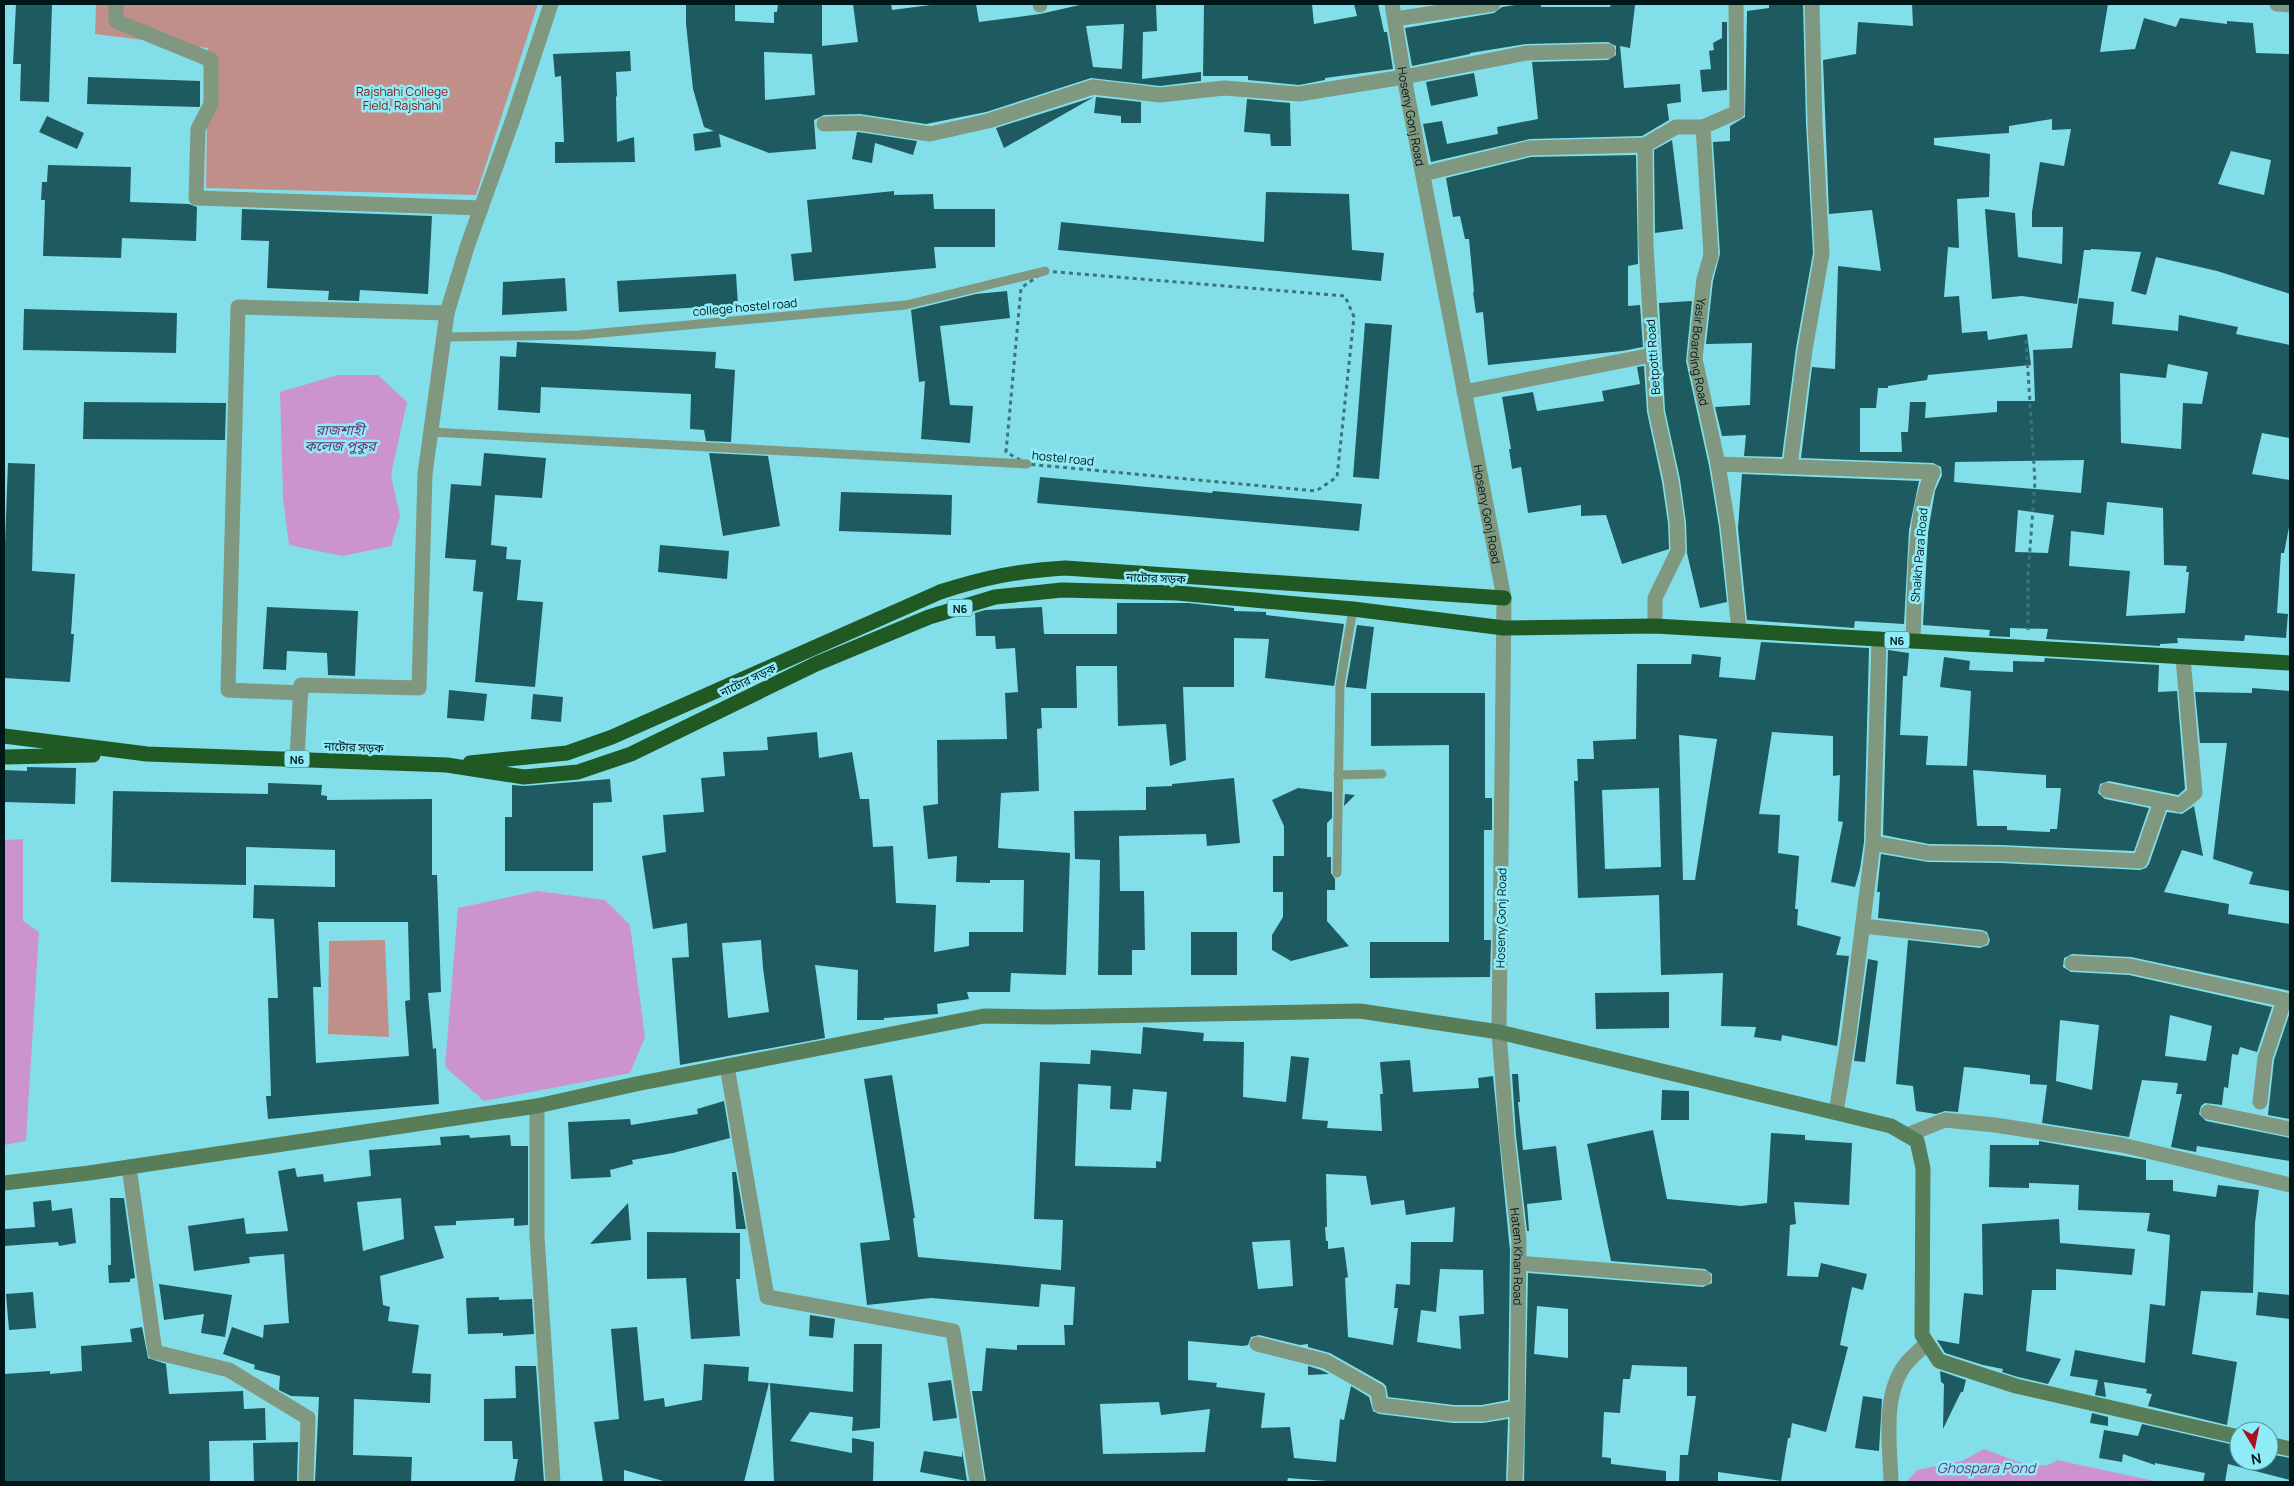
<svg xmlns="http://www.w3.org/2000/svg" width="2294" height="1486" font-family="Manrope,'Noto Sans Bengali',sans-serif">
<style>
.green{fill:#c18f8a}
.water{fill:#cc94cf}
.building{fill:#1e5b61;fill-rule:evenodd}
.lines{fill:none;stroke-linecap:round;stroke-linejoin:round}
.path{stroke:#3c747b;stroke-width:3;stroke-dasharray:4 4;stroke-linecap:butt}
.lane{stroke:#7f987f;stroke-width:9}
.street{stroke:#7f987f;stroke-width:15}
.secondary{stroke:#587d59;stroke-width:15}
.highway{stroke:#205924;stroke-width:15}
.labels{text-anchor:middle;dominant-baseline:central;stroke-width:5;stroke-linejoin:round;paint-order:stroke}
.shield{fill:#8fecf7;stroke:#2b575c;stroke-width:1}
.shield-label{font-size:11px;font-weight:bold;fill:#00171a}
.park-label{font-size:12px;fill:#811f21;stroke:#8fecf7}
.street-label{font-size:12px;fill:#00171a;stroke:#8fecf7}
.water-label{font-size:14px;font-style:italic;fill:#723077;stroke:#8fecf7}
</style>
<rect width="100%" height="100%" fill="#82dfea"/>
<path class="green" d="M96 4H538L476 195 206 188 208 48 95 34Z
M385 940 389 1037 328 1034 329 941Z"/>
<path class="water" d="M338 375H378L407 402 391 475 400 516 391 546 343 556 289 545 283 498 280 392Z
M23 839V921L39 932 26 1141 4 1145V840Z
M537 891 605 900 630 925 645 1037 630 1073 484 1101 445 1067 458 908Z
M1984 1449C2005 1456 2040 1475 2057 1460L2159 1482H1906L1917 1470 1962 1461Z"/>
<path class="building" d="M16 4H52L49 102 20 101 21 64H13Z
M686 4H735V21L774 23V12H777L778 4H822V46L858 42 853 4H891L892 10 938 4H976L979 22 1040 14 1084 4H1156L1157 31 1143 32 1142 79 1201 72V81L1160 86 1091 78 986 112 926 124 860 114 824 115 814 120 816 149 769 153 719 134 721 147 695 151 693 134 714 131 704 127 693 89 686 24ZM1124 24 1122 69 1093 67 1086 26ZM764 52 812 54 815 95 765 100Z
M1204 4H1312L1314 24 1357 16 1354 4H1378L1384 32H1387L1393 69 1325 78V80L1299 85 1248 80V76H1203Z
M1515 4H1541V7H1610L1611 4 1635 5 1630 48 1620 46 1624 88 1680 84 1681 102 1667 104 1669 120 1642 136 1530 139 1431 162 1423 124 1442 121 1447 144 1498 134 1497 127 1538 119 1532 62 1608 60 1616 55V46L1608 42 1526 44 1470 53V54L1412 66 1405 28 1494 13 1502 7 1515 5Z
M1769 4H1803L1806 123 1813 253 1796 348 1782 457 1744 456 1746 435 1722 436 1715 407 1750 405 1752 343 1706 344 1713 281 1720 254 1713 142 1730 141V126L1745 117 1747 11 1769 8Z
M1912 4H2108L2100 52 2135 49 2144 18 2176 27 2180 18 2227 24V21L2253 23 2256 53 2290 54V294L2217 271 2156 257 2146 295 2131 291 2141 252 2091 249V250H2084L2077 304 2022 296 1992 299 1985 209 2015 213 2018 257 2062 264 2063 227H2032V212L2040 162 2064 166 2071 129 2052 130V119L2009 126V133L1934 138V145L1990 154 1989 197 1957 199 1959 248 1948 247 1944 297 1959 296 1962 333 1987 331 1988 340 2027 334 2031 365 1928 375 1927 380 1888 386V388H1878L1876 408H1860V452H1902L1901 432H1908L1910 402H1926L1925 418 1997 412V401H2035L2033 350 2072 348 2079 298 2114 302 2112 324 2178 331 2179 315 2238 327 2236 334 2290 345V438L2262 433 2252 474 2290 480V522L2284 553H2281L2277 613 2288 614 2286 638 2245 635 2244 641 2177 638 2178 643 2160 644V646L2046 639 2048 629 2010 628V637L1989 636 1990 630 1923 625 1928 532 1935 491 1942 475 1941 467 1933 463 1801 458 1812 367 1835 369 1838 266 1881 271 1872 210 1829 214 1823 60 1856 54 1858 22 1913 26ZM2231 151 2271 160 2264 195 2218 184ZM2168 364 2208 372 2202 404 2183 403 2181 449 2121 443 2120 373 2166 378ZM2084 460 2081 493 1954 482 1955 462ZM2107 502 2163 508 2164 565 2187 566 2186 572H2189L2185 613 2126 616 2130 571 2069 566 2071 531 2104 535ZM2018 510 2054 515 2048 553 2015 552Z
M1722 22H1727V90L1702 92 1700 70 1711 69 1709 51 1714 50 1713 43 1722 38Z
M630 51 631 71 616 72 617 96 616 97 617 142 634 137 635 162 555 163V142H564L561 76 555 77 553 54Z
M1474 73 1478 96 1431 106 1426 82Z
M88 77 200 81V106L199 107 87 104Z
M1094 97 1004 148 996 128Z
M1096 97 1141 102V123H1121V116L1094 113Z
M1247 99 1290 103 1291 146H1271L1270 134 1244 132Z
M47 116 84 133 77 149 39 132Z
M857 132H858L917 141 913 155 875 143 872 163 852 159Z
M1672 140 1683 229 1655 233 1654 150Z
M1636 155 1638 264 1628 266V306L1640 305 1643 347 1622 351 1488 365 1483 312 1476 313 1473 292H1474L1469 239H1465L1460 216 1453 217 1446 178 1531 157Z
M48 165 131 167 130 202 189 204 197 207 196 241 122 238 121 258 43 256 45 200H41L42 182H47Z
M894 191V195L933 194 934 209H995V247H934L936 268 794 281 791 254 812 252 807 200Z
M1266 192 1349 194 1352 250 1384 253 1381 281 1058 250 1061 222 1264 242Z
M242 209 432 216 428 294 360 290 359 301 328 300 329 291 267 288 269 241 241 240Z
M736 274 738 305 619 312 617 281Z
M565 278 567 311 502 315 503 282Z
M1007 291 1010 318 940 326 950 405 973 406 970 443 921 439 925 381 919 382 911 310 976 294Z
M1692 301 1686 361 1709 466 1719 527 1727 602 1700 608 1687 553 1686 522 1680 479 1665 410 1659 303Z
M24 309 177 313 176 353 23 350Z
M1365 323 1392 325 1379 479 1353 477Z
M517 342 716 352 715 368 735 370 731 442 706 441 704 430 690 429 691 394 541 387 540 413 498 410 500 356 516 357Z
M1644 366 1647 412 1662 482 1668 523 1669 549 1622 564 1606 515 1581 516V505L1528 513 1521 467 1512 469 1509 449H1511L1502 397 1533 392 1537 411 1604 401 1602 391 1640 384 1637 367Z
M84 402 226 403 225 440 83 439Z
M484 453 546 458 542 498 495 495 491 545 507 547 506 559 521 560 517 600 543 602 535 687 475 682 483 592 473 591 476 560 445 558 451 484 481 486Z
M709 453 768 456 780 526 723 536Z
M8 463 35 464 32 571 75 574 71 634H74L70 682 4 678V570Z
M1742 474 1919 481 1909 530 1904 624 1855 621 1854 628 1747 620 1738 528Z
M1040 477 1212 493 1213 491 1362 504 1359 531 1037 503Z
M841 492 952 495 951 535 839 531Z
M660 545 729 551 727 579 658 572Z
M1117 603H1188L1234 608V611L1266 612V615L1344 624 1334 686 1265 678 1269 639 1234 638V687H1183L1186 760 1170 766 1166 724 1118 726 1117 666H1076L1077 708H1041L1042 728 1037 729 1039 791 1001 793 998 848 1070 853 1066 975 1011 973 1010 992H967L969 999 937 1004 938 1014 884 1018V1020H857L858 970 815 965 825 1038 680 1065 672 958 689 957 687 923 653 929 642 856 666 852 663 815 704 812 701 778 725 776 723 752 768 750 767 737 817 732 819 758 852 752 860 799H869L873 847 893 846 896 903 936 905 934 952 969 946V932H1023L1024 880H990V883L956 882 957 856 928 859 923 806 938 804 937 740 1007 739 1005 693 1018 692 1015 648 996 649 995 636H976L975 613 985 610 1042 607 1044 634H1117ZM761 940 763 968 769 1012 728 1018 722 943Z
M267 607 358 611 355 676 328 675 327 653 287 651 286 670 263 669Z
M1357 625 1374 627 1366 689 1346 687Z
M1761 642 1869 648 1864 842 1860 869 1855 887 1831 882 1843 822 1838 821 1840 775 1833 776V736L1772 732 1759 814 1780 815 1778 853 1799 856 1795 909H1798L1797 925 1841 937 1836 955 1849 956 1837 1046 1782 1035 1781 1041 1754 1037 1756 1027 1721 1026 1723 973 1661 975 1659 895 1578 898 1574 781H1578L1577 759H1594L1593 741 1636 739 1637 664H1691L1692 654 1721 657 1719 677 1755 680ZM1679 735 1717 739 1695 880H1683ZM1659 788 1661 867 1605 869 1602 790Z
M1888 650 1909 653 1907 676H1903L1900 735 1928 736 1926 765 1967 766 1971 691 1940 687 1944 657 1970 661 1969 670 2013 672V661L2044 662 2045 658 2159 665 2158 692 2177 691 2185 789 2178 795 2109 781 2100 784 2098 793 2105 799 2149 808 2134 851 2001 845 1929 844 1883 835ZM1973 770 2046 775V788H2061L2057 829H2050V832L2007 830V826H1977Z
M2252 688 2290 691V891L2249 884 2253 872 2213 859 2227 743H2200L2195 692 2252 693Z
M449 690 487 694 484 721 447 718Z
M1371 693H1485V798H1492V830H1484V940H1491L1490 977 1370 978V942H1449V745L1371 746Z
M533 694 563 697 561 722 531 719Z
M27 767 76 768 75 804 4 802V770L27 771Z
M1234 778 1240 843 1207 846 1206 834 1119 836 1120 891H1144L1145 950H1132V975H1098L1100 860 1075 859 1074 811 1146 810V787L1172 786V784Z
M610 779 612 802 593 803V871H505V817H512V785L525 786Z
M268 783 322 785 321 795 327 796V800L432 799V875H437L441 992 428 993 433 1049 436 1048 439 1104 268 1119 266 1096H271L268 998H278L274 919 253 918 254 885 335 887V850L246 847V885L111 882 113 791 268 794ZM318 922H408L410 1000 405 1001 409 1056 316 1063 313 987H321Z
M1298 788 1332 792V818L1327 823V857H1331V873L1335 879V890H1327V921L1349 946 1291 961 1272 950V935L1283 917V892H1273V856H1284V826L1272 800Z
M1345 794 1355 795 1344 806Z
M2194 806 2203 856 2182 850 2164 892 2229 904 2228 914 2290 924V991L2131 957 2072 954 2064 958 2063 967 2071 972 2129 975 2272 1007 2257 1052 2240 1047 2238 1055 2232 1054 2228 1088 2224 1087 2222 1105 2205 1103 2201 1106 2199 1114 2206 1121 2290 1138V1161L2197 1146 2196 1152 2171 1147 2182 1094H2176L2178 1083 2142 1080 2129 1137 2042 1123 2047 1085 2030 1084V1075L1977 1068 1964 1067 1958 1112 1945 1111 1936 1114 1916 1111 1913 1086 1896 1084 1908 940 1980 948 1988 945 1990 940 1987 932 1982 930 1878 918 1880 892H1877L1881 854 1928 862 2001 863 2140 870 2146 868 2149 864 2167 812 2182 814ZM2170 1015 2212 1026 2206 1061 2165 1056ZM2060 1020 2099 1025 2092 1090 2056 1081Z
M1191 932H1237V975H1191Z
M1868 959 1878 961 1865 1062 1854 1061Z
M1669 992V1028L1596 1029 1595 993Z
M2290 1012V1119L2268 1115 2274 1060Z
M1143 1027 1204 1033 1203 1041 1244 1042 1243 1097 1286 1102 1291 1056 1309 1058 1302 1119 1328 1121 1327 1128 1382 1131 1380 1094H1383L1380 1062 1410 1060 1413 1092 1479 1088 1478 1078 1493 1076 1510 1251 1508 1400 1482 1405H1454L1388 1397 1386 1386 1383 1383 1330 1353 1308 1347V1344L1300 1345 1259 1335 1251 1337 1248 1345 1243 1346 1188 1341V1380L1217 1383 1216 1387 1265 1393 1261 1428 1290 1427 1294 1458 1336 1462 1340 1419 1344 1420 1351 1386 1369 1397 1373 1411 1379 1414 1453 1423H1483L1508 1419 1506 1482H1340L1288 1478 1287 1482H986L972 1391H982L986 1348 1017 1350V1345H1065L1064 1325H1073L1075 1287 1041 1284 1039 1307 931 1298 867 1305 860 1243 890 1240 864 1079 892 1075 915 1218H913L918 1257 1061 1270 1063 1220 1034 1219 1040 1062 1090 1064 1091 1050 1141 1054ZM1078 1084 1111 1086 1110 1109 1131 1110 1133 1089 1167 1092 1161 1162 1156 1161V1168L1075 1166ZM1326 1174 1366 1176 1371 1205 1404 1200 1406 1215 1455 1207 1453 1242H1411L1410 1285 1396 1284 1394 1308H1398L1393 1345 1348 1337 1345 1278 1348 1277 1344 1247 1328 1249V1241H1326L1325 1227H1327ZM1290 1240 1293 1286 1258 1289 1252 1242ZM1440 1269 1483 1270 1484 1314 1459 1316 1461 1349 1417 1342 1421 1310 1436 1312ZM1159 1402 1161 1415 1210 1409 1205 1452 1103 1454 1100 1404Z
M1512 1074H1518L1520 1102H1518L1523 1150 1556 1146 1562 1200 1527 1204 1529 1231H1527L1516 1136Z
M1662 1090 1689 1091V1120H1661Z
M724 1101 730 1138 673 1153 632 1160 633 1164 610 1170 611 1177 571 1179 568 1122 630 1119 631 1125 698 1114 697 1109Z
M1653 1130 1667 1199 1741 1206 1767 1203 1771 1133 1805 1135V1140L1852 1143 1849 1205 1794 1202 1796 1224 1790 1225 1787 1276 1818 1277 1821 1263 1867 1274 1863 1290 1852 1287 1840 1345 1848 1347 1826 1432 1792 1423 1790 1438H1788L1781 1481 1718 1472V1482H1679L1680 1455H1688L1696 1396H1687V1367L1632 1365 1630 1379H1623L1620 1413 1604 1412 1602 1457 1611 1458V1464L1666 1471V1482H1524L1528 1273 1703 1287 1712 1283V1274L1705 1269 1611 1261 1587 1144ZM1537 1306 1568 1309V1358L1534 1354Z
M469 1135 470 1138 510 1135 511 1146H528V1225L514 1226V1218L456 1221V1225L434 1226 444 1258 380 1276 383 1305 390 1307 388 1321 419 1325 412 1373 431 1374 430 1403 354 1399 353 1455 412 1457 411 1482H315L319 1397 291 1396 279 1390 280 1376 254 1369 255 1365 223 1354 232 1327 263 1338 264 1325 289 1323 284 1254 249 1257 250 1263 194 1271 188 1226 244 1218 246 1234 288 1231 278 1171 295 1168 297 1177 323 1174 324 1182 371 1176 369 1150 441 1145 440 1137ZM401 1198 404 1239 363 1251 357 1202Z
M2039 1141 2146 1160V1180H2173V1191L2216 1197 2218 1185 2259 1190 2255 1223 2253 1293 2201 1291 2192 1354 2237 1362 2227 1425 2148 1406 2152 1394 2146 1393 2147 1389 2104 1382 2106 1397 2095 1395 2098 1380 2070 1376 2075 1350 2145 1363 2150 1304 2165 1306 2170 1235 2147 1231 2150 1213 2078 1210 2079 1185 2029 1183V1188L1989 1187 1990 1145H2039Z
M732 1172H736L746 1229H736Z
M110 1198H124L135 1278 130 1279V1282L109 1283 108 1265H111Z
M51 1200 52 1211 72 1208 76 1243 59 1246 58 1242 4 1246V1229L35 1227 33 1202Z
M628 1203 631 1240 590 1244Z
M2059 1219 2060 1243 2135 1249 2132 1275 2056 1269V1290H2032L2026 1351 2061 1359 2048 1384 2018 1377 2002 1372 2003 1369 1983 1365 1945 1353 1937 1340 1959 1344 1964 1293 1983 1295 1982 1224Z
M647 1232 740 1233V1279H736L740 1336 691 1339 686 1278 647 1279Z
M159 1284 232 1295 225 1337 201 1333 204 1314 164 1320Z
M33 1292 36 1328 9 1330 6 1294Z
M2258 1292 2290 1295V1319L2256 1315Z
M499 1297V1300L532 1299 534 1334 503 1336V1333L468 1334 466 1298Z
M810 1315 835 1319 833 1338 809 1336Z
M142 1327 148 1358 166 1364 169 1394 243 1391 244 1409 265 1408 266 1440 209 1441 210 1482H4V1374L50 1371V1374L82 1371 81 1346 132 1342 130 1329Z
M637 1327 644 1401 664 1398 665 1407 702 1400 704 1364 749 1367 748 1381 769 1383 744 1482H667L624 1470V1482H603L594 1422 619 1419 611 1329Z
M854 1344H882L880 1428 852 1431 853 1417 810 1412 790 1441 852 1453V1438L874 1442 873 1482H774L770 1383 853 1392Z
M515 1366H536L544 1482H514L518 1459H513L512 1441H484V1399L516 1398Z
M1308 1366 1321 1370 1329 1374 1308 1375Z
M1940 1371 1966 1380 1963 1392H1961L1943 1429 1944 1384 1941 1382Z
M951 1380 957 1418 933 1421 928 1383Z
M1863 1396 1882 1399 1879 1451 1855 1448Z
M2092 1413 2108 1417V1426L2090 1423Z
M2142 1424 2239 1446V1461H2269V1454L2290 1458V1480L2228 1464 2225 1482H2203L2205 1473 2155 1463V1465L2123 1454 2122 1462 2099 1458 2104 1430 2138 1436Z
M298 1442 297 1482H254L253 1443Z
M962 1450 967 1481 920 1472 924 1451 962 1457Z"/>
<g class="lines">
<path class="path" d="M1045 271 1345 296 1354 317 1337 477 1316 491 1027 464 1006 452 1021 288Z
M2026 340 2035 482 2028 575V630"/>
<path class="lane" d="M444 337 580 335 906 305 1045 271
M431 432 1027 464
M1338 775 1382 774
M1337 873 1340 685 1353 609"/>
<g class="street">
<path d="M116 4V21L211 60V104L198 129 196 198 481 208"/>
<path d="M1040 4V5"/>
<path id="s1" d="M1392 4 1404 77 1504 598 1499 1032 1507 1137 1519 1241 1517 1434 1515 1482"/>
<path id="s2" d="M1736 4 1737 112 1703 127 1711 255 1704 279 1695 359 1718 464 1728 526 1739 630"/>
<path d="M2277 4 2290 5"/>
<path d="M1395 19 1493 4"/>
<path d="M824 124 859 123 930 134 988 121 1093 87 1160 95 1224 88 1299 94 1404 77 1526 53 1608 51"/>
<path d="M1423 174 1530 148 1645 145"/>
<path d="M1464 392 1652 355"/>
<path d="M1718 464 1933 472C1913 511 1915 595 1913 641"/>
<path d="M1790 466 1805 350 1822 254 1815 123 1812 4"/>
<path d="M1655 626V598L1678 551 1677 522 1671 480 1656 411 1646 247 1645 145 1676 127H1703"/>
<path d="M301 693 228 690 238 307 447 313"/>
<path d="M297 759 301 685 419 688 425 474 447 313 467 247 513 119 551 4"/>
<path d="M2107 790 2180 805 2195 793 2183 658"/>
<path d="M1873 843 1928 853 2001 854 2140 861 2161 802"/>
<path d="M1863 926 1981 939"/>
<path d="M2072 963 2130 966 2290 1001"/>
<path d="M727 1066 767 1297 953 1331 977 1482"/>
<path d="M2260 1102 2265 1058 2284 1001"/>
<path d="M537 1106V1236L553 1482"/>
<path d="M1836 1112 1849 1033 1873 843 1879 639"/>
<path d="M2208 1112 2290 1129"/>
<path d="M1907 1135 1945 1120 1995 1125 2122 1145 2290 1185"/>
<path d="M129 1167 155 1352 229 1370 308 1418 306 1482"/>
<path d="M1519 1263 1704 1278"/>
<path d="M1257 1344 1325 1361 1378 1391 1380 1405 1453 1414H1483L1517 1408"/>
<path d="M1891 1482C1890 1446 1882 1396 1905 1365 1911 1357 1920 1350 1927 1343"/>
</g>
<path class="secondary" d="M4 1183 89 1173 537 1106 636 1084 984 1016 1047 1017 1360 1011 1499 1032 1891 1126 1917 1141 1923 1168 1922 1335 1939 1361 2016 1386 2239 1437
M2269 1444 2290 1449"/>
<path class="highway" d="M4 736 147 754 447 765 524 777 578 772 631 754 816 664 929 617 995 597 1062 590 1177 593 1353 609 1504 628 1655 626 2290 663
M4 757 93 755
M470 763 567 753 612 737 940 592C986 577 1017 571 1065 568L1504 598"/>
</g>
<g class="labels">
<g class="shield">
<rect x="947.5" y="599.5" width="25" height="17" rx="4"/>
<rect x="1884.5" y="631.5" width="25" height="17" rx="4"/>
<rect x="284.5" y="750.5" width="25" height="17" rx="4"/>
</g>
<g class="shield-label">
<text x="960" y="608">N6</text>
<text x="1897" y="640">N6</text>
<text x="297" y="759">N6</text>
</g>
<g class="park-label">
<text x="402" y="91">Rajshahi College<tspan x="402" dy="14">Field, Rajshahi</tspan></text>
</g>
<g class="street-label">
<text stroke="none"><textPath href="#s1" startOffset="114">Hoseny Gonj Road</textPath></text>
<text transform="translate(745 307) rotate(-5)">college hostel road</text>
<text stroke="none"><textPath href="#s2" startOffset="372">Yasir Boarding Road</textPath></text>
<text transform="translate(1653 357) rotate(-94)">Betpotti Road</text>
<text transform="translate(1063 458) rotate(6)">hostel road</text>
<text stroke="none"><textPath href="#s1" startOffset="519">Hoseny Gonj Road</textPath></text>
<text transform="translate(1919 555) rotate(-85)">Shaikh Para Road</text>
<text transform="translate(1156 578) rotate(2)">নাটোর সড়ক</text>
<text transform="translate(748 680) rotate(-26)">নাটোর সড়ক</text>
<text transform="translate(354 747) rotate(2)">নাটোর সড়ক</text>
<text transform="translate(1501 918) rotate(-89)">Hoseny Gonj Road</text>
<text stroke="none"><textPath href="#s1" startOffset="1264">Hatem Khan Road</textPath></text>
</g>
<g class="water-label">
<text x="340" y="429">রাজশাহী<tspan x="340" dy="16">কলেজ পুকুর</tspan></text>
<text x="1986" y="1467">Ghospara Pond</text>
</g>
</g>
<rect width="2294" height="1486" fill="none" stroke="#00171a" stroke-width="10"/>
<g transform="translate(2254 1446) rotate(170)"><circle r="24" fill="#8fecf7" stroke="#56979f"/>
<path d="M0-4L9 19L0 12L-9 19Z" fill="#a7101e"/>
<text y="-8" font-size="14" font-weight="bold" text-anchor="middle" fill="#00171a">N</text>
</g>
</svg>
